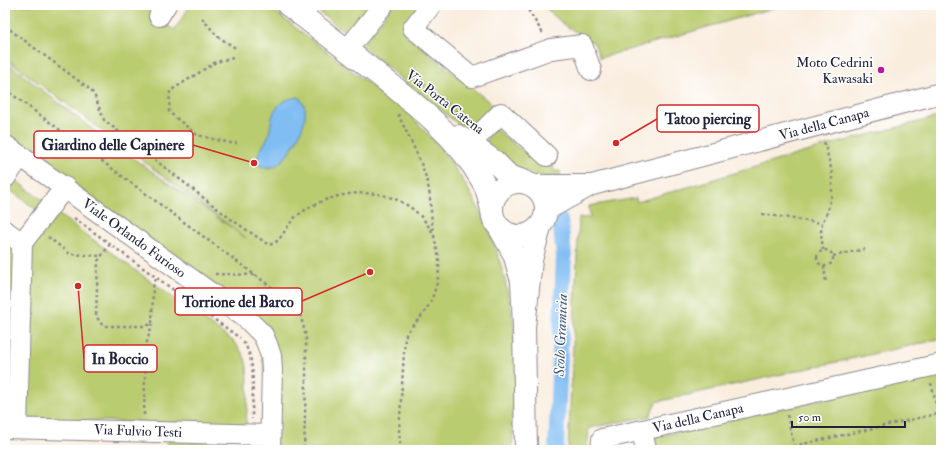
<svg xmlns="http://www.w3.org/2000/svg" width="946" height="455" font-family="'IM FELL Double Pica',serif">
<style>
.green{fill:#bacc6f;stroke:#6e7755}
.water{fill:#80bdf3;stroke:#517097}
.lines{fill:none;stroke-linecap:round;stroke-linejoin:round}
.canal{stroke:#80bdf3;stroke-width:16}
.minor-casing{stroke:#8e888c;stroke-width:22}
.major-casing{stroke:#8e888c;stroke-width:24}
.path{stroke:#8e888c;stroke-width:2.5;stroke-dasharray:3 3;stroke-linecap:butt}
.minor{stroke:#fff;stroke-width:20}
.major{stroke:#fff;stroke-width:22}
.poi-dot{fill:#b5179e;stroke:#fff;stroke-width:1.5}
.labels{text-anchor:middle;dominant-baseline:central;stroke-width:3;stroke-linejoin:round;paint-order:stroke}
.poi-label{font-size:14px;fill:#22223b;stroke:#fff;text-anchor:end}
.street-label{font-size:14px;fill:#22223b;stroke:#fff}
.water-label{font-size:15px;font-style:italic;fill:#43587b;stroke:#fff}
.leader{fill:none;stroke:#d62828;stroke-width:1.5}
.callout-dot{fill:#d62828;stroke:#fff;stroke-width:1.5}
.callout{fill:#fff;stroke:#d62828;stroke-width:1.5}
.callout-label{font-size:15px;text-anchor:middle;font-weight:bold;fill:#22223b}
</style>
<rect width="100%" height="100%" fill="#fff"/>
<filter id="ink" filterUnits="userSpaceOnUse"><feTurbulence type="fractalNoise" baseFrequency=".025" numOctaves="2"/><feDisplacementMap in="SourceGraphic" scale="8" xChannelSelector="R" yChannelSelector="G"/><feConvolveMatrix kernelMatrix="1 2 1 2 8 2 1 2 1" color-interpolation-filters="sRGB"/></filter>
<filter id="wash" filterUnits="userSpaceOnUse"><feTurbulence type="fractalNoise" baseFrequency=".012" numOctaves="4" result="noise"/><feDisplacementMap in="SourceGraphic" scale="16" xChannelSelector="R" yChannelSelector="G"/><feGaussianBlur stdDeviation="0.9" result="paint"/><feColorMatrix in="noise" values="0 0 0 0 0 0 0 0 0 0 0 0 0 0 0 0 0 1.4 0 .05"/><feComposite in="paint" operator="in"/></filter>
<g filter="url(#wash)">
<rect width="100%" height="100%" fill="#f9edde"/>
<path class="green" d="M5 5H159L153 14 174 30 191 5H266L386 97 387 95C448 145 491 212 507 290 509 300 512 310 513 320 518 362 514 407 512 450H278L255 315 5 135V61L96 132 246 238 5 58Z
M310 5H374L349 35Z
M393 5H426L404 33 493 105 469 133 361 46Z
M543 5H784L600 58 594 43 563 24Z
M941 116V339L656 402 650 416 589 428 587 450H568L579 218 590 217 589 206 636 198 637 202 826 146Z
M494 128 540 165H553L554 171H560V176C554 176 547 177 541 176 519 173 501 157 484 144Z
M12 178 44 201 37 210 6 187Z
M55 212 233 341C238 347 244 354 246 362 250 379 247 407 246 425L24 419 29 244Z
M5 243 17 252 15 292H5Z
M941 373V450H658L655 437Z
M167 440 246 443V450H167Z"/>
<path class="water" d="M299 97C300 99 303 102 304 105 311 120 289 160 275 166 271 168 266 167 262 167L257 163C257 151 263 148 268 137 270 132 270 128 271 122 273 107 284 98 299 97Z"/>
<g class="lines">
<path class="canal" d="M556 450 564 256 560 220"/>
</g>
</g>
<g filter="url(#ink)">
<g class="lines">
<defs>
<path id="minor" d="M431 5 413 28 472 77 551 49 582 45 591 70
M159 16 166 5
M347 50 383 5
M470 144 501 113 547 156
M5 145 247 319 263 335 267 344 271 356 272 370 270 450
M5 178 21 156
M533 185H590
M547 210 592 185 941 93
M5 231 22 243
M5 428 270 435
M17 428 22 243 65 187
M642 431 646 450
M601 450 602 439 941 364"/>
<path id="major" d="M288 5C316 26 343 47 370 68 412 101 457 135 483 182 488 190 490 202 492 211
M458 136 494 161 509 176 526 182
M492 209a27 27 0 1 1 54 0a27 27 0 1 1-54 0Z
M499 227 514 254 522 281 524 327 531 260 540 227
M524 327 526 450"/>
</defs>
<use href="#minor" class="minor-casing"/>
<use href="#major" class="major-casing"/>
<path class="path" d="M525 5 544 35
M202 18 217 36 237 49
M5 26 87 87 94 94 104 120 232 220 269 245C272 244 275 243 277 241 285 234 289 221 298 215 340 183 409 183 434 236
M233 58 216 62 170 91 169 112 197 135 230 143H237
M418 80 467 119
M5 89 290 301 300 314 306 336V382L304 450
M939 110 941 120
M398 114C409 139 424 163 429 190 431 203 431 217 433 230
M762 214 822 223
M74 218 240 338
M48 237 70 254 102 256
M110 244 98 261 96 316 103 326H144L152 324 153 287 156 278
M823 250 821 232 822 223 827 213 832 193V172L824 141
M817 258a8 8 0 1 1 16 0a8 8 0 1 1-16 0Z
M833 256 865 249
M824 266 826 283
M215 274 256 275
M243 342C257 359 252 397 252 419
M931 383 941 425
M144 415 146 345 152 324
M787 415 795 450
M401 450 399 432 405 337C409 327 418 321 424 313 434 298 440 278 439 260 438 252 435 243 434 235
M776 450 941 413"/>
<use href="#minor" class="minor"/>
<use href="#major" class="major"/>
</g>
</g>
<circle class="poi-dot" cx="881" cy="70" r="4"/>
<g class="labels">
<g class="poi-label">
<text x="873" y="62">Moto Cedrini<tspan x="873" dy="16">Kawasaki</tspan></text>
</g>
<g class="street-label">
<text transform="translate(445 102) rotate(38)">Via Porta Catena</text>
<text transform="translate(824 124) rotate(-15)">Via della Canapa</text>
<text transform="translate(134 238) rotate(36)">Viale Orlando Furioso</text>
<text transform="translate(698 418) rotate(-13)">Via della Canapa</text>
<text transform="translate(138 431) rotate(2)">Via Fulvio Testi</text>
</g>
<g class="water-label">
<text transform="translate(561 335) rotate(-88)">Scolo Gramicia</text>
</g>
</g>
<path class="leader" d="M616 143L657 119M254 163L193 145M370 272L302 301M78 286L84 359"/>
<g class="callout-dot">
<circle cx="616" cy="143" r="4"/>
<circle cx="254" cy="163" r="4"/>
<circle cx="370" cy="272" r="4"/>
<circle cx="78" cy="286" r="4"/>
</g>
<g class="callout">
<rect x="657" y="105" width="102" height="27" rx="4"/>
<rect x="34" y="131" width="159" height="27" rx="4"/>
<rect x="175" y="288" width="127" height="27" rx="4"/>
<rect x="84" y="345" width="73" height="27" rx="4"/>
</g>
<g class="callout-label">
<text x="708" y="124">Tatoo piercing</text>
<text x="113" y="150">Giardino delle Capinere</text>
<text x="238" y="307">Torrione del Barco</text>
<text x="120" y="364">In Boccio</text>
</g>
<rect width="946" height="455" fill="none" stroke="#fff" stroke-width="20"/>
<path d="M792 421v6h113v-6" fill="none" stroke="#22223b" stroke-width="2"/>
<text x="798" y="421" font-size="12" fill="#22223b" stroke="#ffffff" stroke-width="3" paint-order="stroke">50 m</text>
</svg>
